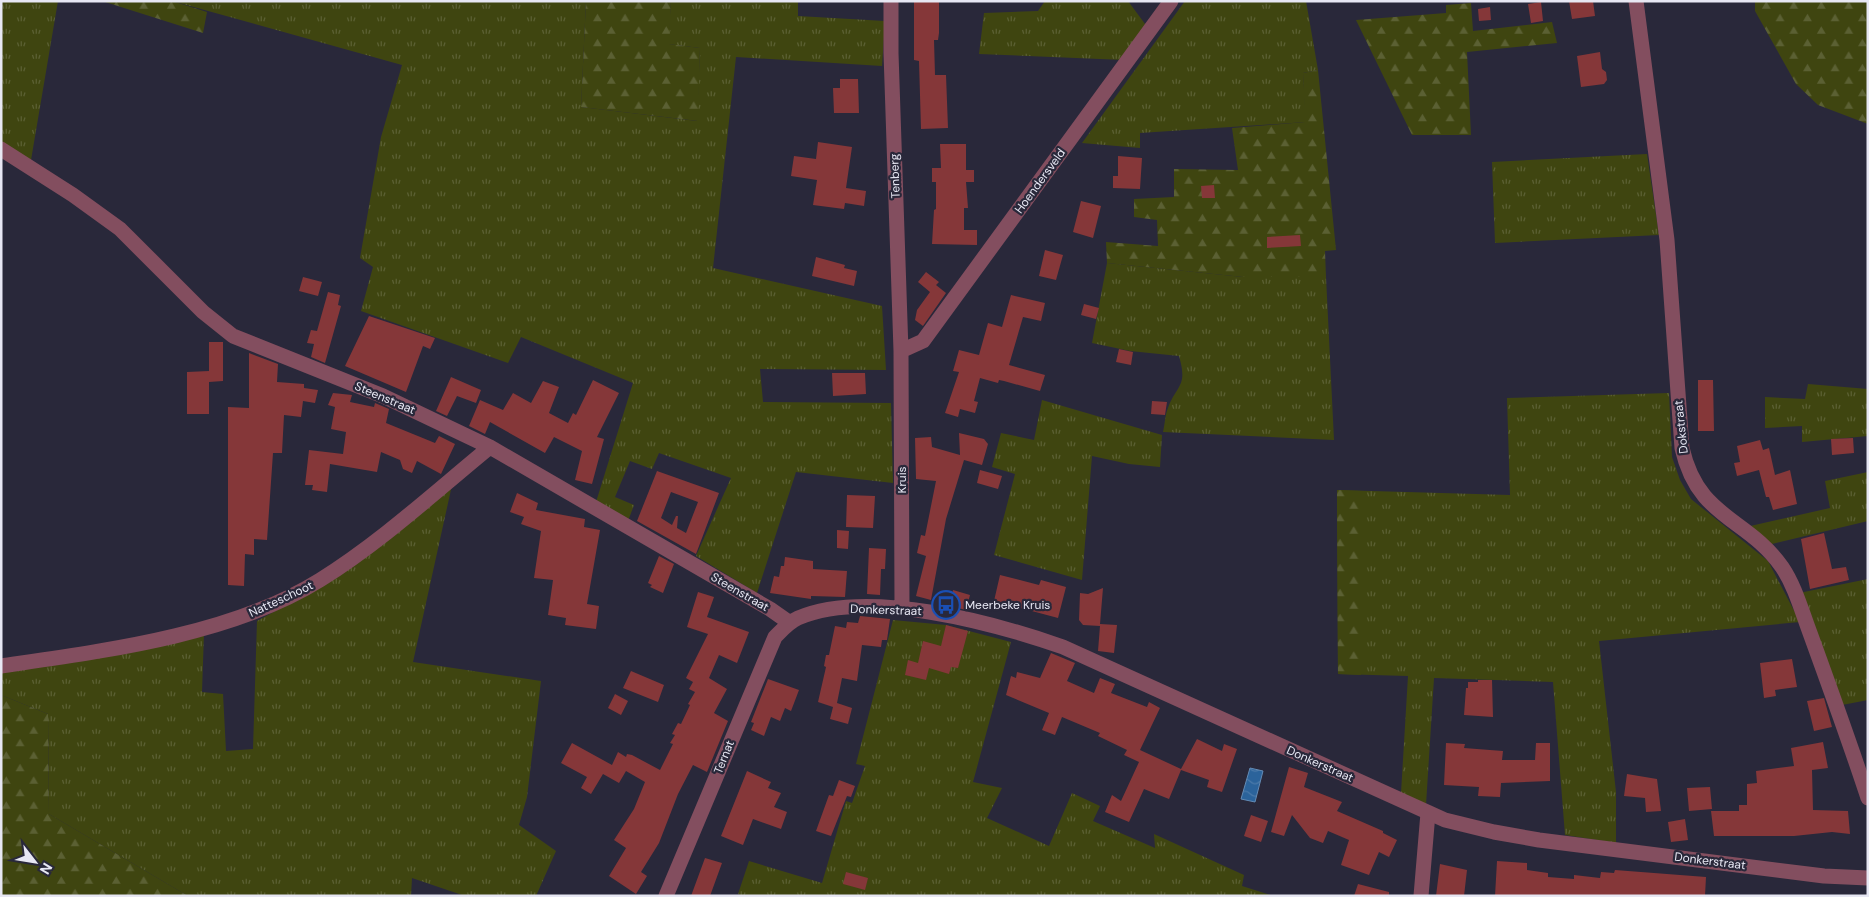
<svg xmlns="http://www.w3.org/2000/svg" width="1869" height="897" font-family="'DM Sans',sans-serif">
<style>
.grass{fill:url(#grass-tufts)}
.forest{fill:url(#forest-firs)}
.water{fill:url(#water-waves);stroke:#638bb5}
.building{fill:#853739;fill-rule:evenodd}
.lines{fill:none;stroke-linecap:round;stroke-linejoin:round}
.street{stroke:#834e5f;stroke-width:15}
.labels{text-anchor:middle;dominant-baseline:central;stroke-width:4.5;stroke-linejoin:round;paint-order:stroke}
.street-label{font-size:12px;fill:#e7e7f3;stroke:#29283a}
.poi-label{font-size:12px;fill:#e7e7f3;stroke:#29283a;text-anchor:start}
</style>
<defs>
<pattern id="grass-tufts" width="24" height="20" patternUnits="userSpaceOnUse" patternTransform="scale(1.25)"><rect width="24" height="20" fill="#3f4510"/><path d="M3 7l-1-3M5 7V3M7 7l1-3M15 17l-1-3M17 17v-4M19 17l1-3" fill="none" stroke="#5b6033"/></pattern>
<pattern id="forest-firs" width="22" height="20" patternUnits="userSpaceOnUse" patternTransform="scale(1.25)"><rect width="22" height="20" fill="#3f4510"/><path d="M5 1l3.5 6h-7zM16 11l3.5 6h-7z" fill="#5b6033"/></pattern>
<pattern id="water-waves" width="16" height="10" patternUnits="userSpaceOnUse" patternTransform="scale(1.25)"><rect width="16" height="10" fill="#2b639b"/><path d="M0 5q4-4 8 0t8 0" fill="none" stroke="#4a79a9"/></pattern>
</defs>
<rect width="100%" height="100%" fill="#29283a"/>
<path class="grass" d="M1 1H58L31 160 1 142Z
M172 1H586L581 107 697 121 700 48 668 44 671 1H798V16L885 21 882 66 736 57 713 268 882 306 886 370 760 369 763 402 891 403 893 483 796 472 757 593 696 556 731 478 659 453 652 469 630 461 615 497 634 505 628 521 596 502 633 383 521 337 508 363 361 311 373 267 360 258 381 137 402 65Z
M1045 1H1128L1148 28 1124 60 979 54 984 13 1038 11Z
M1185 1H1306L1318 70 1303 73 1306 122 1140 133V148L1082 143Z
M1647 154 1659 235 1495 243 1492 162Z
M1107 263 1243 277H1326L1334 440 1163 432C1165 424 1165 415 1168 408 1177 384 1188 387 1179 356L1130 351 1092 343Z
M1808 384 1868 389V436L1802 442V426L1765 428V397L1805 399Z
M1669 393 1672 457 1680 480 1691 499 1768 561 1800 622 1599 641 1616 792V843L1565 835 1553 682 1434 678 1426 805 1401 793 1408 676 1338 674 1337 490 1510 495 1507 398Z
M1042 400 1162 435 1160 467 1129 464 1092 456 1082 580 994 555 1015 474 992 467 1001 433 1034 440Z
M1868 472V521L1768 545 1746 527 1830 508 1825 481Z
M452 485 413 662 541 681 527 797 519 825 556 851 536 896H465L412 878 411 896H188L49 814 48 714 1 695V673L204 633 202 692 223 694 226 751 253 749 257 621 325 584Z
M1868 579V700L1842 705 1799 593Z
M893 620 946 625 1011 642 973 782 1002 788 987 818 1049 846 1072 793 1100 806 1093 821 1155 848 1154 834 1244 875 1242 886 1274 896H743L738 894 749 861 822 883 846 801 852 803 865 766 856 764Z"/>
<path class="forest" d="M102 1H172L207 12 203 33Z
M586 1H671L669 44 700 48 698 121 581 107Z
M1755 1H1868V124L1818 105 1796 84 1755 11Z
M1471 3 1473 31 1552 22 1557 43 1467 52 1471 135H1412L1356 20 1446 13V5Z
M1318 70 1336 250 1325 251 1326 277H1243L1107 263 1106 242 1158 246 1157 220 1134 217V199L1174 197V169L1238 170 1232 128 1305 122 1303 73Z
M1337 490 1363 491 1361 675 1338 674Z
M1 695 48 714 49 814 188 896H1Z"/>
<path class="water" d="M1250 768 1263 771 1255 802 1241 799Z"/>
<path class="building" d="M914 1H939V33L938 40H934L935 75H946L948 128 921 129 919 61 914 60Z
M1569 1H1593L1595 16 1572 19Z
M1541 2 1543 21 1531 23 1528 4Z
M1490 7 1491 20 1479 21 1478 9Z
M1600 52 1602 69 1606 72 1607 80 1604 84 1581 87 1577 56Z
M840 79H858L859 113H834L833 88H840Z
M818 142 852 147 846 188 866 191 864 206 845 203 844 209 813 205 817 180 791 176 794 156 816 159Z
M940 144H966V170H974V182H966L968 208H964V230H977V245L932 244 934 210 936 209V182H932V168H941Z
M1118 156 1142 158 1140 189 1113 188V176H1118Z
M1214 185 1215 198H1202L1201 186Z
M1081 201 1101 206 1093 238 1073 232Z
M1300 235 1301 246 1267 248V237Z
M1045 250 1063 255 1056 280 1039 276Z
M816 257 845 265 844 268 857 271 854 286 812 276Z
M926 272 939 282 936 285 946 293 923 326 915 320 917 310 930 292 918 282Z
M303 277 322 282 318 296 299 291Z
M328 292 340 295 338 305 341 306 325 363 311 357 314 344 307 343 311 330 317 331Z
M1011 295 1045 303 1041 321 1023 317 1009 365 1045 375 1040 391 1004 381 999 380 998 383 980 378 974 401 978 402 975 413 960 409 958 417 945 413 959 372 953 371 959 350 979 355 988 323 1002 327Z
M1084 304 1099 308 1096 319 1081 315Z
M369 316 435 338 430 349 423 346 406 392 345 366Z
M209 342H223V381L209 382V414H187V372L209 371Z
M1119 349 1133 352 1131 365 1116 362Z
M249 353 278 364 277 382 304 384V388L318 390 315 403 303 401 301 417 284 415 282 453H273L267 540 254 539V555L245 554 244 586 228 585V407L249 408Z
M832 373H865L866 394 833 396Z
M451 377 481 390 476 403 457 396 447 416 436 411Z
M593 380 619 393 597 437 604 439 592 484 575 480 582 451 554 437 545 453 490 422 485 434 469 426 480 400 503 410 513 393 531 403 543 381 559 387 549 413 568 423 573 413 576 415Z
M1698 380H1713L1714 431H1698Z
M333 393 352 395 350 402 374 407 375 403 389 409 386 423 435 443 439 436 455 444 441 474 417 461 412 473 403 469 400 460 381 452 377 472 330 464 327 492 312 490 313 485H305L309 450 343 454 346 432 331 429 335 407 328 405Z
M1152 401 1167 402 1165 415 1151 414Z
M959 433 984 439 988 444 982 465 964 460 946 519 931 600 916 596 926 556 917 553 921 535 925 536 936 481 916 479 915 438 931 437 932 447 960 455Z
M1853 438 1854 453 1832 455 1831 439Z
M1760 440 1763 450 1769 448 1775 475 1790 470 1797 504 1773 510 1769 497H1766L1759 470 1737 476 1734 463 1740 462 1737 446Z
M980 470 1002 476 998 489 977 483Z
M657 471 719 493 696 554 637 521ZM671 492 698 502 686 533 677 528 678 516H676L672 525 661 518Z
M517 493 538 503 536 510 585 519 584 527 600 530 587 604 599 606 596 629 565 625 566 618 548 615 553 580 534 578 541 531 521 524 524 517 510 512Z
M847 495 875 496 873 528 846 527Z
M837 530 849 531 848 549 837 548Z
M1824 533 1832 569 1846 567 1849 580 1810 589 1801 539Z
M869 548 886 549 885 569H881L880 595 867 594Z
M659 556 674 564 663 593 650 587 652 585 648 583Z
M785 557 813 561V569L847 571 845 597 811 596V599L770 593 774 576 779 577 781 566H784Z
M1000 575 1039 585 1041 580 1066 587 1058 618 994 601Z
M1103 588 1100 624 1117 625 1114 653 1098 651 1100 626 1083 625 1079 620 1080 593 1088 594Z
M953 590 970 595 966 610 950 606Z
M698 592 714 597 707 617 749 632 737 663 719 655 709 678 727 689 714 713 728 721 707 772 693 765 678 794 659 843 641 872 647 876 636 894 609 876 626 848 614 840 634 809 645 782 626 771 619 783 603 774 591 794 581 788 587 777 561 763 572 743 612 765 618 752 626 757 627 754 632 755 660 770 673 744 670 743 675 735 672 734 678 723 681 724 690 705 688 704 695 692 689 689 693 682 686 678 708 634 687 627Z
M860 616 890 619 887 640H882L881 647 862 645 857 681 842 678 837 703 852 708 848 724 830 719 833 707 818 702 826 667 824 666 826 655H829L835 626 846 628 847 622 858 623Z
M946 625 968 631 958 668 951 667 949 674 929 668 926 680 905 675 908 660 918 663 923 641 941 646Z
M1051 653 1075 663 1067 681 1094 693 1100 678 1115 684 1111 693 1147 707 1149 702 1160 708 1140 750 1181 769 1197 739 1222 751 1224 744 1237 749 1222 792 1207 787 1209 780 1181 770 1169 799 1144 789 1129 822 1105 812 1112 795 1121 801 1139 762 1124 755 1127 750 1098 736 1100 733 1062 717 1055 735 1042 730 1049 713 1006 695 1011 676 1016 678 1017 672 1040 678Z
M1792 659 1797 687 1775 690 1776 696 1764 698 1760 663Z
M631 671 664 685 658 702 623 688Z
M768 679 799 690 791 711 785 708 780 721 771 717 764 736 751 730 754 723 751 722Z
M1478 680H1492L1493 717 1464 715 1466 688H1468V682H1478Z
M615 694 628 701 621 715 608 708Z
M1824 698 1832 727 1814 731 1807 701Z
M1823 742 1828 768 1812 770 1813 810 1848 811 1850 834 1832 832 1794 836H1714L1711 811H1739V805H1747V784L1757 783 1756 771 1794 766 1791 748Z
M1446 743 1465 744 1464 748 1503 751 1502 760H1535L1536 743H1550V781L1501 783 1500 797 1478 796 1479 787 1444 785Z
M1289 767 1308 773 1304 787 1342 802 1337 811 1383 831V833L1397 840 1389 857 1379 852 1369 875 1341 865 1349 840 1328 831 1323 843 1310 838 1292 815 1284 836 1271 832Z
M747 771 771 782 768 788 781 793 774 807 787 812 781 829 753 819 743 845 721 836Z
M1627 774 1657 779 1661 811 1646 812 1645 798 1624 796Z
M839 780 855 786 851 797 847 796 831 836 816 831 829 795 833 796Z
M1710 787 1712 809 1689 811 1687 788Z
M1251 815 1268 821 1261 842 1244 836Z
M1685 819 1688 840 1671 842 1668 822Z
M705 858 722 863 710 896H691Z
M1497 861 1527 863V870L1548 873V877L1574 879V875L1600 878 1601 872 1614 873 1615 870 1706 877 1705 896H1495Z
M1440 864 1467 870 1464 896H1436Z
M846 872 868 878 865 890 843 884Z
M1358 884 1389 892V896H1354Z"/>
<g class="lines">
<path class="street" d="M891 1V53L901 351 902 608
M1636 1 1667 240 1682 448C1698 519 1747 517 1782 567 1795 586 1802 612 1810 633 1830 688 1850 743 1868 798
M1 149 73 195 120 229 203 312 233 336 383 396 490 447 770 609 790 623
M901 351 923 341 1171 1
M1 666C104 651 232 635 320 580 381 542 435 492 490 447
M666 896 775 637C782 630 789 622 798 618 868 588 994 623 1063 647L1445 820 1494 832 1539 840 1824 876 1868 878
M1421 896 1428 813"/>
</g>
<defs>
<symbol id="bus-ring" viewBox="-11 -11 22 22"><circle r="9.5" fill="#29283a" stroke="#1a4fb4" stroke-width="1.5"/><path d="M-5-6H5V4H4V6H2V4H-2V6H-4V4H-5ZM-3.5-4V0h7V-4ZM-3.5 1.2v1.5H-2V1.2ZM2 1.2v1.5H3.5V1.2Z" fill="#1a4fb4"/></symbol>
</defs>
<g fill-rule="evenodd">
<use href="#bus-ring" x="930" y="589" width="32" height="32"/>
</g>
<g class="labels">
<g class="street-label">
<text transform="translate(895 176) rotate(-92)">Tenberg</text>
<text transform="translate(1040 181) rotate(-54)">Hoendersveld</text>
<text transform="translate(385 398) rotate(23)">Steenstraat</text>
<text transform="translate(1681 427) rotate(-96)">Dokstraat</text>
<text transform="translate(902 480) rotate(-90)">Kruis</text>
<text transform="translate(740 592) rotate(30)">Steenstraat</text>
<text transform="translate(281 599) rotate(-25)">Natteschoot</text>
<text transform="translate(886 610) rotate(2)">Donkerstraat</text>
<text transform="translate(724 757) rotate(-68)">Ternat</text>
<text transform="translate(1320 764) rotate(24)">Donkerstraat</text>
<text transform="translate(1710 861) rotate(7)">Donkerstraat</text>
</g>
<g class="poi-label">
<text x="965" y="605">Meerbeke Kruis</text>
</g>
</g>
<rect width="1869" height="897" fill="none" stroke="#e7e7f3" stroke-width="5"/>
<g transform="translate(35 862) rotate(121)" stroke="#29283a" stroke-width="4" paint-order="stroke">
<path d="M0-4L9 19L0 12L-9 19Z" fill="#e7e7f3"/>
<text y="-8" font-size="14" font-weight="bold" text-anchor="middle" fill="#e7e7f3">N</text>
</g>
</svg>
